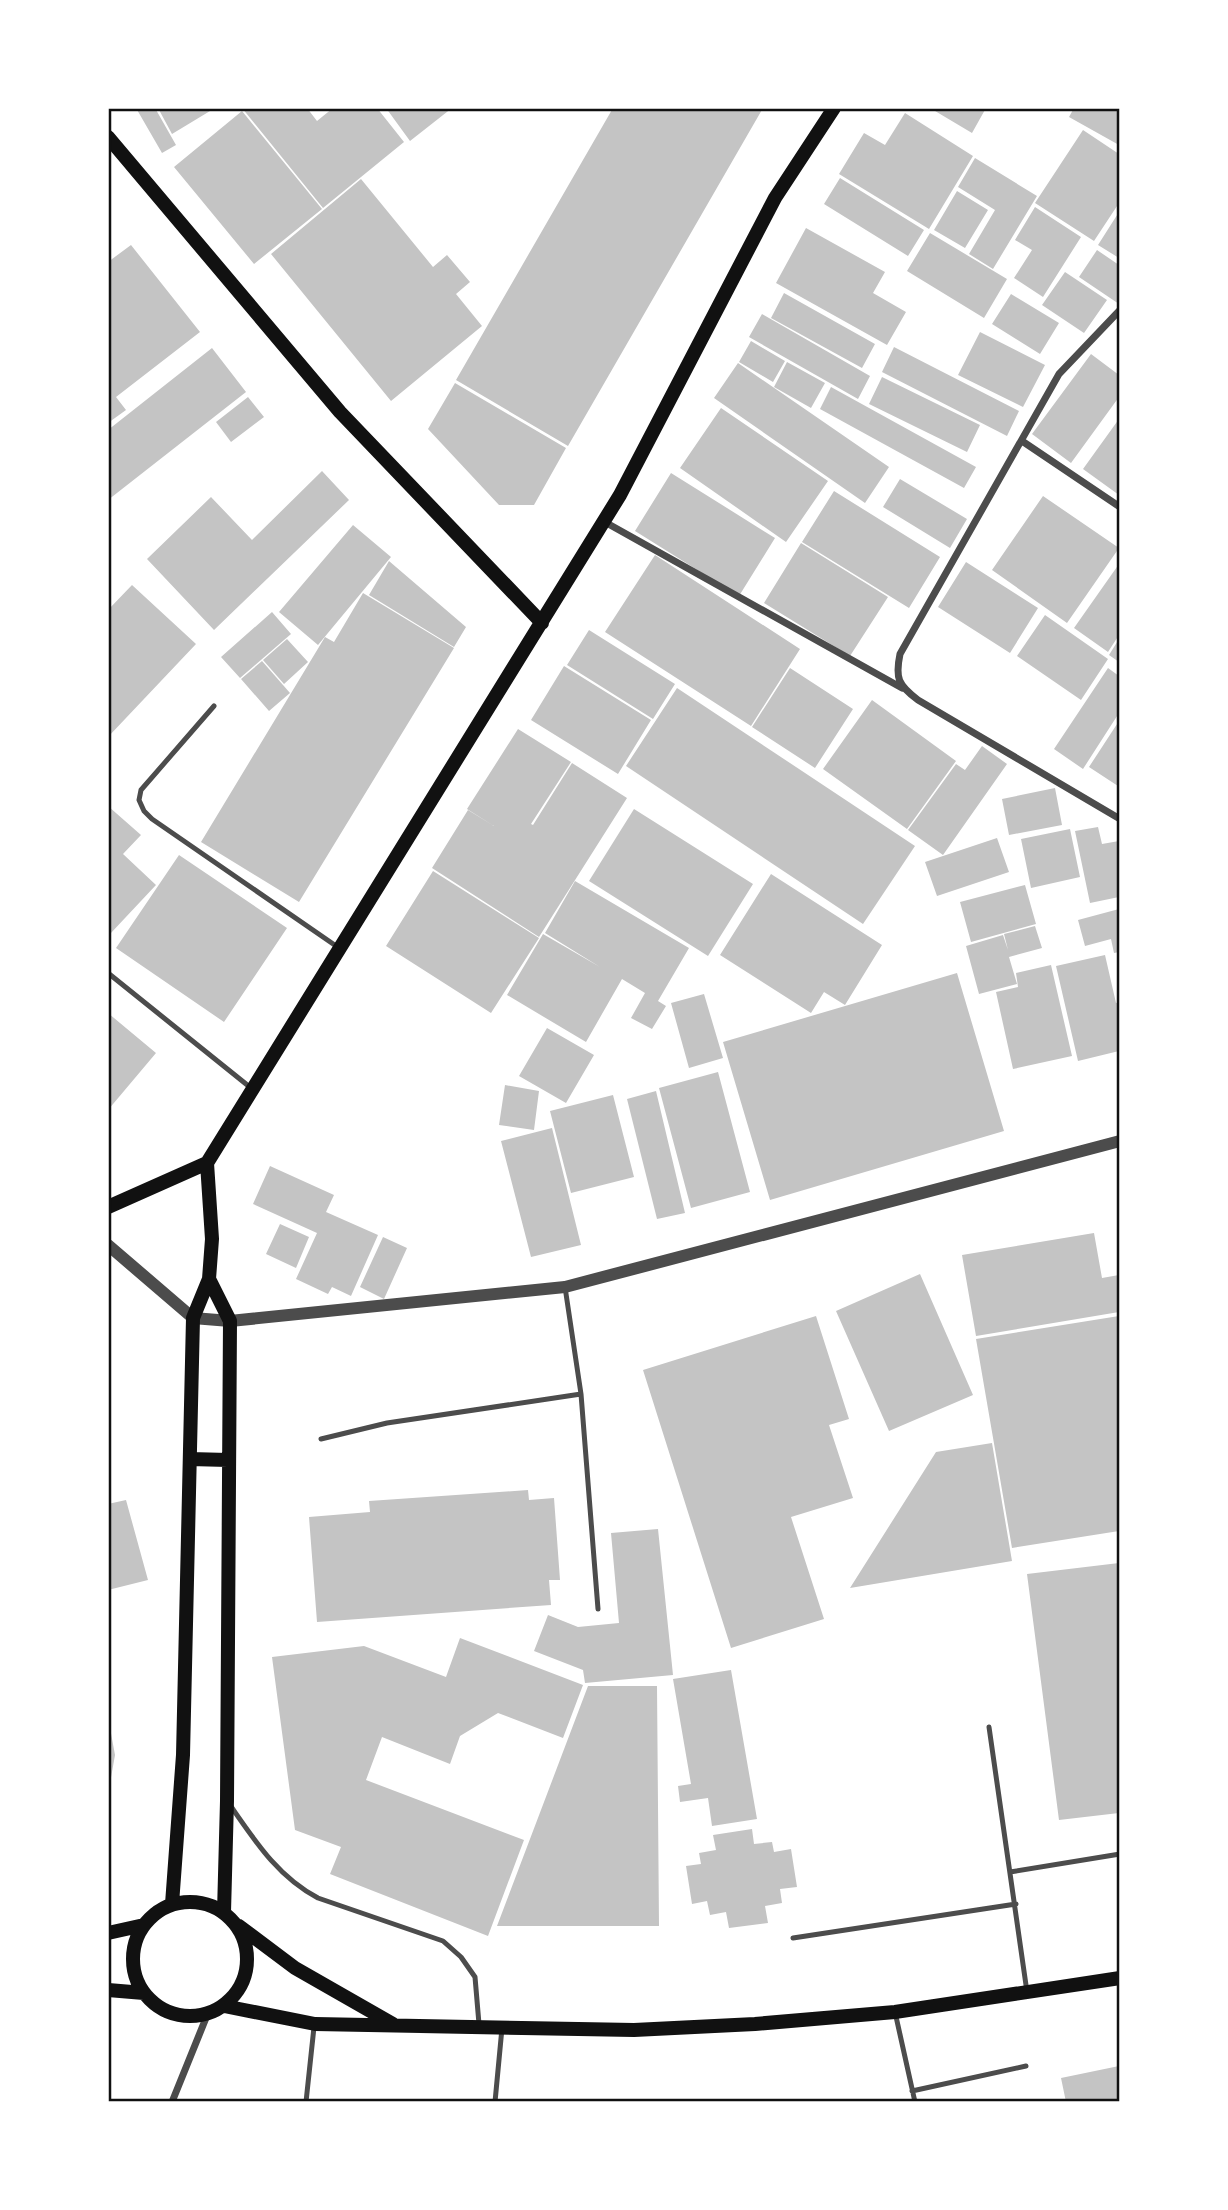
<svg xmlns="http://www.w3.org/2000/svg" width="1228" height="2210" font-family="'DM Sans',sans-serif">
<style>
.building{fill:#c4c4c4}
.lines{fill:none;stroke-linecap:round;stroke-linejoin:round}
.service{stroke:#4c4c4c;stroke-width:5}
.minor{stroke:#4c4c4c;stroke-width:7}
.tertiary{stroke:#4c4c4c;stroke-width:12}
.secondary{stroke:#111;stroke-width:14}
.neatline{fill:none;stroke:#111;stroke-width:2.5}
</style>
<rect width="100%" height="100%" fill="#fff"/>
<path class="building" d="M136 108H155L176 145 162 153Z
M158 108H215L172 134Z
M242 108H307L317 121 333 108H377L404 142 323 208Z
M386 108H452L410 141Z
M613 108H763L568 446 456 380Z
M930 108H986L972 133Z
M1074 108H1119V145L1069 117Z
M242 111 322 209 254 264 174 167Z
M905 113 973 156 929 229 839 174 864 133 885 145Z
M1083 130 1119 154V203L1094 241 1035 203Z
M975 158 1037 196 993 269 969 254 995 210 958 187Z
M840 178 924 230 908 256 824 204Z
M361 179 433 267 447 255 470 282 456 294 482 326 391 401 271 254Z
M957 191 988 210 965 248 934 230Z
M1035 207 1081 237 1043 297 1014 278 1032 250 1015 240Z
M1119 212V258L1098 245Z
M806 228 885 272 873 293 906 312 887 345 776 283Z
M930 233 1007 279 984 318 907 271Z
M131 245 200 332 116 397 126 410 108 423V262Z
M1097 250 1119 265V304L1079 277Z
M1065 272 1107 300 1084 333 1042 305Z
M784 293 875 344 862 368 771 318Z
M1011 294 1059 323 1040 354 992 324Z
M762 314 870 376 858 399 749 337Z
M980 332 1045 365 1023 407 958 375Z
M751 341 785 361 773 382 739 362Z
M894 347 1019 411 1007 436 882 372Z
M212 348 246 392 108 500V430Z
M1091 354 1119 375V397L1071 463 1032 434Z
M787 362 825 383 811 408 774 387Z
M738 363 889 467 865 503 714 398Z
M882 377 980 425 967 452 869 404Z
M455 383 566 448 534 505H499L428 429Z
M831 387 976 467 964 488 820 409Z
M248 397 264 417 231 442 216 422Z
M721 408 828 481 786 542 680 468Z
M1119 419V495L1083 469Z
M322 471 349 500 214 630 147 559 211 497 252 540Z
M671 473 775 538 739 596 635 531Z
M900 479 967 519 950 548 883 507Z
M834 491 940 557 909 608 802 542Z
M1043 496 1119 548 1067 623 992 570Z
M353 525 391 557 318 645 279 612Z
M801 543 888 597 850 656 764 603Z
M655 555 800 649 751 726 605 632Z
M389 561 466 627 454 647 369 595Z
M966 562 1038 608 1010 653 938 607Z
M1119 564V635L1108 652 1074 628Z
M132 585 196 644 108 737V610Z
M363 593 454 648 299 902 201 842 325 637 334 642Z
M272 612 291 634 240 678 221 657Z
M1045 615 1108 659 1081 700 1017 656Z
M589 630 675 684 653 719 567 665Z
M287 639 308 662 284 684 263 660Z
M1119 639V662L1109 655Z
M262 661 290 693 269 711 241 679Z
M564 666 651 720 618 774 531 720Z
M790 668 853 709 815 768 752 727Z
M1108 668 1119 676V713L1083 769 1054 749Z
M677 688 915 846 863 924 626 766Z
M872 700 956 761 907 829 823 769Z
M1119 721V784L1118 786 1089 767Z
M518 729 571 762 531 824 533 825 572 763 627 798 539 937 432 868 468 810 494 826 467 809Z
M982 746 1007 764 943 855 908 830 956 764 965 770Z
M1055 788 1062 825 1009 835 1002 799Z
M108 806 141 835 123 854 156 885 110 934Z
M634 809 753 884 708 956 589 881Z
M1098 827 1102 844 1119 841V897L1090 903 1075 831Z
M1070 829 1080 877 1031 888 1021 839Z
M997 838 1009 872 937 896 925 862Z
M179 855 287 928 224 1022 116 948Z
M433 871 539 938 491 1013 386 946Z
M771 874 882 945 845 1005 824 992 811 1013 720 955Z
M575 881 689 948 658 1001 666 1006 652 1029 631 1018 645 993 622 979 586 1042 507 995 543 934 600 967 545 933Z
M1025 885 1036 924 971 942 960 902Z
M1119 909V952L1114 953 1111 939 1085 946 1078 920Z
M1035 926 1042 948 1009 957 1017 984 979 994 966 946 1003 935 1008 950 1004 934Z
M1105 955 1116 1003 1119 1002V1051L1078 1061 1056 966Z
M1051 965 1072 1056 1013 1069 996 992 1018 987 1016 973Z
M957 973 1004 1131 770 1200 723 1042Z
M704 994 723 1058 689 1068 671 1003Z
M108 1013 156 1053 108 1110Z
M547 1028 594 1055 566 1103 519 1076Z
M718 1072 750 1192 691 1208 659 1088Z
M505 1085 539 1091 534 1130 499 1125Z
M656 1091 685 1213 657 1219 627 1099Z
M613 1095 634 1177 571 1193 550 1111Z
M552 1128 581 1245 531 1257 501 1141Z
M270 1166 334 1195 326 1212 378 1235 351 1296 332 1287 328 1294 296 1279 317 1233 253 1204Z
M280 1224 309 1237 296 1268 266 1254Z
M1094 1233 1102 1278 1119 1275V1312L976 1336 962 1255Z
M383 1237 407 1248 384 1299 360 1287Z
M920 1274 973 1395 889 1431 836 1311Z
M816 1316 849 1419 829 1425 853 1498 791 1517 824 1619 731 1648 643 1370Z
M1119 1316V1531L1012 1548 976 1339Z
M992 1443 1012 1561 850 1588 936 1452Z
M528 1490 529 1500 554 1498 560 1580H549L551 1605 317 1622 309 1517 370 1512 369 1501Z
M126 1500 148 1580 108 1590V1504Z
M658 1529 673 1675 585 1683 583 1670 534 1651 548 1615 578 1627 619 1623 611 1533Z
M1119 1563V1813L1059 1820 1027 1574Z
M460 1638 583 1685 563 1738 498 1713 460 1736 450 1764 382 1737 366 1780 524 1840 488 1936 330 1874 341 1847 295 1830 272 1657 364 1646 446 1677Z
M731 1670 757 1819 712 1826 708 1798 680 1802 678 1786 691 1784 673 1679Z
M588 1686H657L659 1926H497Z
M108 1717 115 1755 109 1789H108Z
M752 1829 754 1844 772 1842 774 1852 791 1849 797 1887 780 1889 782 1903 765 1906 768 1923 729 1928 726 1912 710 1915 707 1901 692 1904 686 1866 701 1864 699 1853 716 1850 713 1835Z
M1119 2066V2102H1066L1061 2078Z"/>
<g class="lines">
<path class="service" d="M214 706 141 790 139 800 144 811 152 819 339 948
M108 973 251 1088
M565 1287 581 1394 598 1609
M321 1439 387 1423 581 1394
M989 1727 1027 1992
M230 1805C255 1841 278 1877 318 1898L443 1941 461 1957 475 1977 479 2024
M1010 1872 1120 1854
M793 1938 1016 1904
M895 2012 915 2102
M912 2091 1026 2066
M306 2102 314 2027
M495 2102 502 2028"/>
<path class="minor" d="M1120 310 1059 374 900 654C895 678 898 685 918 700L1120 819
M1022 441 1120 507
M603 521 902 688
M172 2102 208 2013"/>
<path class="tertiary" d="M108 1245 193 1318 230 1321 565 1287 1120 1141"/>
<path class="secondary" d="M108 137 340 412 542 623
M207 1163 620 495 775 198 834 108
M108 1207 207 1163
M209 1279 230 1321 227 1801 224 1912
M190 1459 228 1460
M133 1959a57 57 0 1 1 114 0a57 57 0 1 1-114 0Z
M172 1904 183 1755 193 1318 209 1279 212 1239 207 1163
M239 1926 295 1968 393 2024
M108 1933 144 1925
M108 1990 144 1993
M224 2006 315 2024 634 2030 755 2024 895 2012 1120 1978"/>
</g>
<rect width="1228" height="2210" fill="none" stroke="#ffffff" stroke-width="220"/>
<rect x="110" y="110" width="1008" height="1990" class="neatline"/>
</svg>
